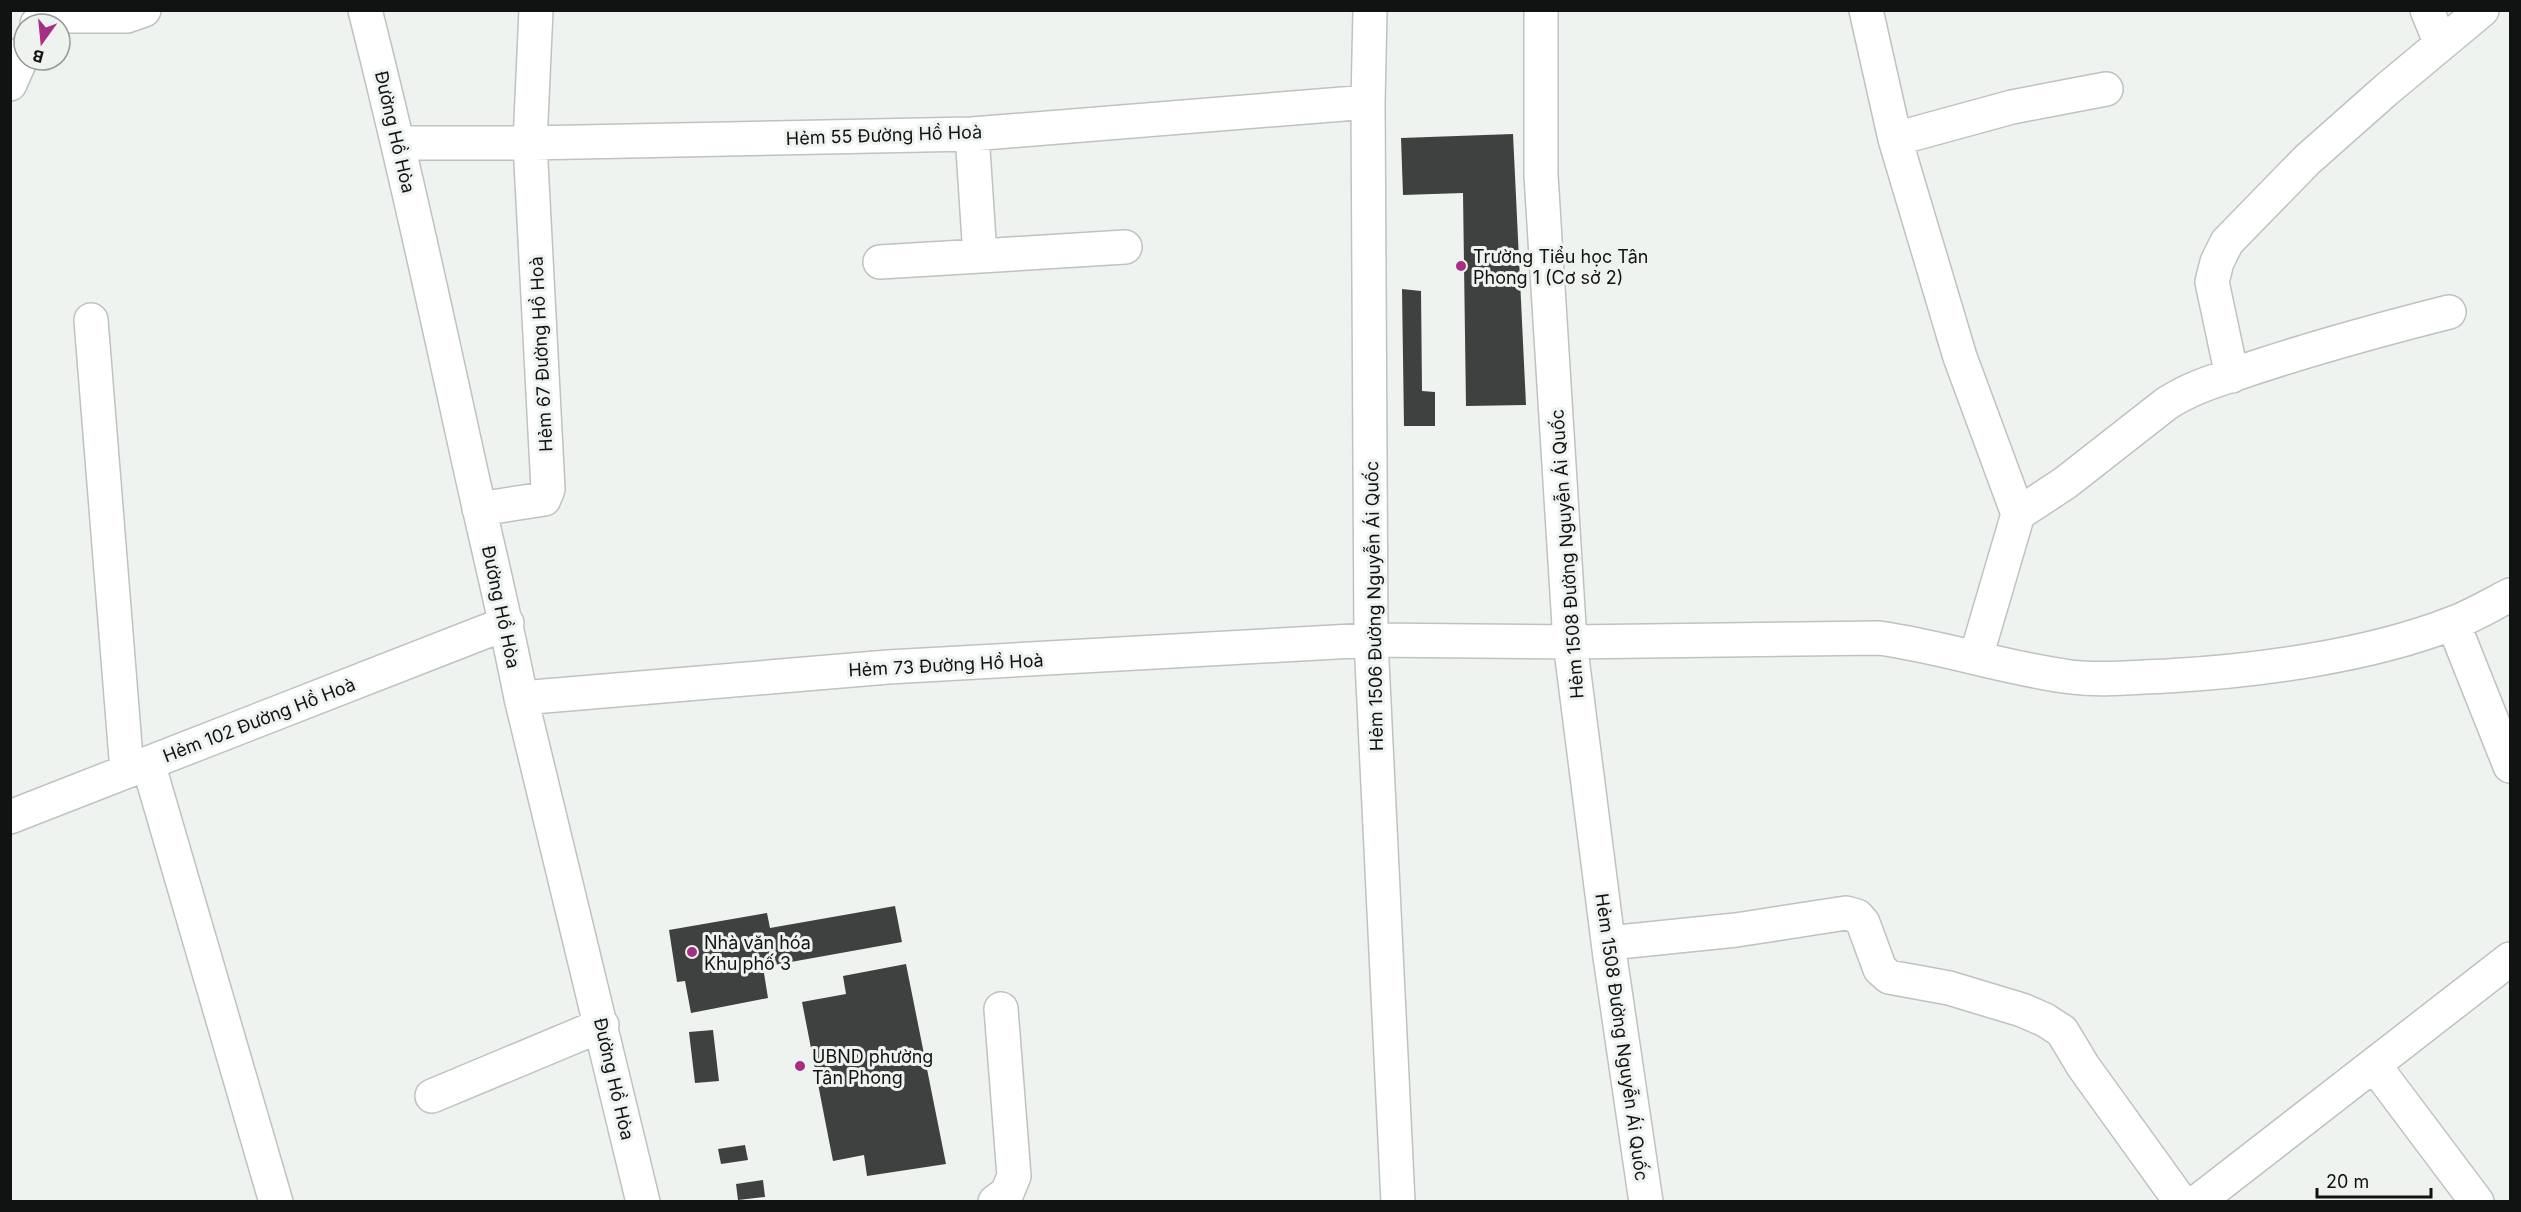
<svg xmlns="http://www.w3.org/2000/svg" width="2521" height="1212" font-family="Inter,sans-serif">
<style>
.building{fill:#3e413f}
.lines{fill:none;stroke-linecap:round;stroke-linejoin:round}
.minor-casing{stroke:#bec2c0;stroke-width:36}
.minor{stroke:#fff;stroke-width:33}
.poi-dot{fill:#a62f85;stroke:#eef3f0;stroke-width:2}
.labels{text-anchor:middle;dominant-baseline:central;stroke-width:6;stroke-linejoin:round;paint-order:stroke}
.street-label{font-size:18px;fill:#111312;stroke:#eef3f0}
.poi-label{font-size:18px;fill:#111312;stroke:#eef3f0;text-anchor:start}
</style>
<rect width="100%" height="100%" fill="#eef3f0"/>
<path class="building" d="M1513 134 1526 405 1466 406 1463 193 1403 195 1401 138Z
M1402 289 1421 291 1422 391 1435 392V426H1404Z
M895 906 902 942 763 967 768 998 691 1013 685 981 677 982 669 930 767 913 770 928Z
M906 964 946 1164 867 1176 864 1155 833 1161 802 1002 846 994 843 976Z
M713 1030 719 1081 695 1083 689 1032Z
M745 1145 748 1160 721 1164 718 1149Z
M763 1180 765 1197 738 1200 736 1184Z"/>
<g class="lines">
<defs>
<path id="minor" d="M365 10C402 156 434 303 466 449 484 532 505 615 521 698L643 1202
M1370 10 1368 102 1371 640 1398 1202
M1541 10V175L1570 642 1610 957 1646 1202
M1866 10 1895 139 1960 357 2018 514
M2427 10 2441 44
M37 24 46 16H127L144 10
M10 84 24 52
M1895 139 2012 107 2106 89
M399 143H530L972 134 1368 102
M980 256 1125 247
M880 262 980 256 972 134
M91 320 127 771
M2232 376 2212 282 2217 262 2227 242 2307 160 2386 90 2482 10
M479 509 544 499 548 489 530 143 536 10
M2453 623 2510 766
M1976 657 2018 514 2065 483 2166 404C2191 387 2221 379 2250 369 2316 347 2382 329 2449 312
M521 698 888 667 1371 640 1570 642 1879 638C1944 647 2007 669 2071 677 2103 681 2135 677 2167 676 2257 671 2369 656 2453 623 2473 616 2492 604 2510 595
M148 763 276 1202
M10 817 507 623
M1609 943 1736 930 1846 913 1857 916 1863 923 1880 969 1889 977 1949 988 2022 1010 2045 1020 2062 1031 2083 1066 2181 1202
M2374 1065 2477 1202
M432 1096 602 1025
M995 1202 1007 1193 1014 1176 1001 1009
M2197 1202 2510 959"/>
</defs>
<use href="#minor" class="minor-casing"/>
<use href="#minor" class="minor"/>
</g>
<g class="poi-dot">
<circle cx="1461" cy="266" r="6"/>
<circle cx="692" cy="952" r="6"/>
<circle cx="800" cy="1066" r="6"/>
</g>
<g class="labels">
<g class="street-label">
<text transform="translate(395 132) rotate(77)">Đường Hồ Hòa</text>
<text transform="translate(884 135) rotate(-2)">Hẻm 55 Đường Hồ Hoà</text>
<text transform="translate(541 354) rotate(-93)">Hẻm 67 Đường Hồ Hoà</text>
<text transform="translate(1567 554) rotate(-94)">Hẻm 1508 Đường Nguyễn Ái Quốc</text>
<text transform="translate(1374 606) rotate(-91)">Hẻm 1506 Đường Nguyễn Ái Quốc</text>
<text transform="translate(501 607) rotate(78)">Đường Hồ Hòa</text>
<text transform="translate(946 665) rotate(-3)">Hẻm 73 Đường Hồ Hoà</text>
<text transform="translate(259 720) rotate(-21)">Hẻm 102 Đường Hồ Hoà</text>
<text transform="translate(1622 1037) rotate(82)">Hẻm 1508 Đường Nguyễn Ái Quốc</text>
<text transform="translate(614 1079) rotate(77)">Đường Hồ Hòa</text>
</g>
<g class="poi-label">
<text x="1473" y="256">Trường Tiểu học Tân<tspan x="1473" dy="21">Phong 1 (Cơ sở 2)</tspan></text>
<text x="704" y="942">Nhà văn hóa<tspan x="704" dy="21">Khu phố 3</tspan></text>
<text x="812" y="1056">UBND phường<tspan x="812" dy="21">Tân Phong</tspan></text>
</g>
</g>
<rect width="2521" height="1212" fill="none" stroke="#111312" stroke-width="24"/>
<g transform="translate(42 42) rotate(195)"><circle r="28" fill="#eef3f0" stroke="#969997" stroke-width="1.5"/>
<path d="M0-4.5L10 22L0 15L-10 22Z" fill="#a62f85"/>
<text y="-9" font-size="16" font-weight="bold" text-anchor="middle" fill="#111312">B</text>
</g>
<path d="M2317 1188v9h114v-9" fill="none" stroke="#111312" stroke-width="3"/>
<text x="2326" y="1188" font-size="18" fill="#111312" stroke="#eef3f0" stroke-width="4.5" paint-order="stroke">20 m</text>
</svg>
